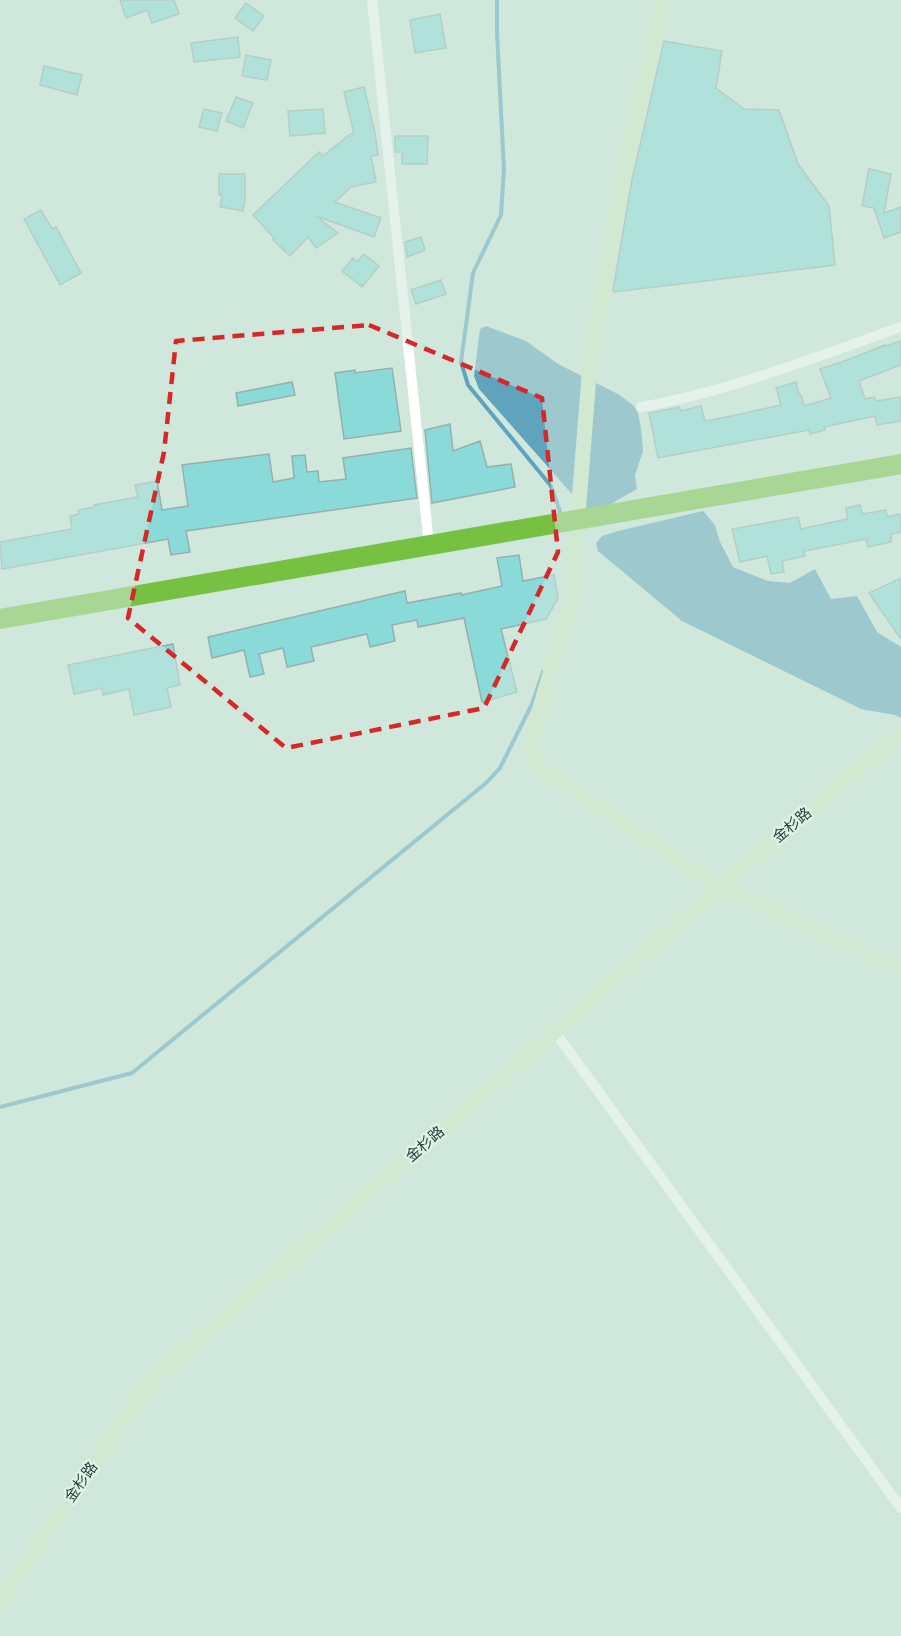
<svg xmlns="http://www.w3.org/2000/svg" width="901" height="1636" font-family="'Times New Roman','Noto Sans SC',serif">
<style>
.water{fill:#60a3bd}
.lines{fill:none;stroke-linecap:round;stroke-linejoin:round}
.stream{stroke:#60a3bd;stroke-width:4}
.building{fill:#8adad9;stroke:#95b0af;stroke-width:1.5}
.street{stroke:#fff;stroke-width:10}
.secondary{stroke:#d6ecc6;stroke-width:15}
.highway{stroke:#76c042;stroke-width:20}
.marked{fill:none;stroke:#d62828;stroke-width:4.5;stroke-dasharray:12 8;stroke-linejoin:round}
.labels{text-anchor:middle;dominant-baseline:central;stroke-width:4.5;stroke-linejoin:round;paint-order:stroke}
.street-label{font-size:15px;fill:#323c37;stroke:#ddf4e9}
</style>
<rect width="100%" height="100%" fill="#d0e7db"/>
<path class="water" d="M486 326 526 341 558 364 618 394 634 406 638 413 641 428 643 451 635 475 637 489 604 508H587L571 493 479 389 474 376 480 329Z
M703 511 715 525 720 542 733 567 768 581 790 583 815 569 831 599 857 596 877 632 901 647V718L895 715 861 709 682 621 598 551 596 543 602 536 618 531Z"/>
<g class="lines">
<path class="stream" d="M497 0V34L504 169 501 215 473 273 461 362 468 385 551 486 562 517
M0 1107 132 1073 486 783 500 768 532 704 543 672"/>
</g>
<path class="building" d="M120 0H174L179 14 152 23 147 10 126 18Z
M246 3 264 16 253 31 235 18Z
M440 14 446 48 415 53 410 20Z
M238 37 240 57 194 62 191 43Z
M664 41 722 51 716 88 744 109 779 110 798 164 829 206 835 265 614 292 613 290 632 180Z
M246 55 271 60 267 80 242 76Z
M44 66 82 75 77 95 40 85Z
M364 87 375 133 378 155 371 156 376 182 351 187 335 202 381 218 374 237 316 216 338 233 316 248 308 237 290 256 273 240 274 238 253 215 319 152 323 156 350 134H354L344 92Z
M236 97 253 103 243 128 226 121Z
M204 109 222 113 217 131 199 127Z
M323 109 325 133 290 136 288 111Z
M395 136H428L427 164H402V152H395Z
M869 169 891 174 884 213 901 207V232L884 238 874 208 862 206Z
M219 174H245V199L243 211 220 207 222 195H219Z
M41 210 52 229 56 227 81 273 60 285 24 219Z
M421 237 425 250 407 257 405 242Z
M364 254 379 266 362 287 342 271 353 258 357 262Z
M441 280 446 294 416 304 411 290Z
M901 341V365L859 381 865 399 874 397 876 401 901 397V421L877 425 875 416 824 427 825 430 810 434 809 430 658 458 649 413 679 407 681 411 701 406 705 421 732 416 781 405 776 388 796 382 799 395H801L804 406 831 398 820 369 850 359 885 345 886 346Z
M392 368 401 431 344 439 335 373 355 370V373Z
M292 382 295 395 238 406 236 393Z
M450 424 453 451 480 441 487 467 511 464 515 487 432 503 425 430Z
M411 448 417 498 186 531 190 552 171 555 168 539 2 569 0 542 72 529 70 516 79 514 78 510 94 507V505L138 497 135 485 157 481 162 510 188 506 182 465 269 454 273 482 294 478 292 456 305 455 307 472 318 471 319 482 346 479 343 458Z
M860 505 862 514 886 510 887 517 901 514V532L891 534V542L868 547 866 539 804 551 805 556 782 561 784 572 771 574 767 556 740 562 732 529 798 517 801 529 847 519 846 508Z
M519 555 523 581 554 575 558 598 546 619 501 629 517 692 482 702 464 618 418 627 417 620 392 625 395 641 370 647 367 634 311 647 314 661 287 667 283 648 259 654 264 674 250 677 244 650 212 658 208 637 405 591 407 603 461 593V595L502 586 497 558Z
M901 578V639L869 593Z
M173 644 180 685 167 688 171 707 134 715 129 689 103 695 102 688 74 694 68 665Z"/>
<g class="lines">
<path class="street" d="M372 0 429 545
M641 407C730 391 816 357 901 327
M555 1032 901 1508"/>
<path class="secondary" d="M663 0 622 178 590 364 571 602 533 732 532 749 537 767 720 887 901 968
M0 1600 152 1379 555 1032 720 887 901 733"/>
<path class="highway" d="M0 619 901 464"/>
</g>
<path d="M0 0H901V1636H0ZM369 325 542 398 558 552 484 708 286 748 128 618 164 452 176 341Z" fill="#d0e7db" fill-opacity=".55" fill-rule="evenodd"/>
<path class="marked" d="M369 325 542 398 558 552 484 708 286 748 128 618 164 452 176 341Z"/>
<g class="labels">
<g class="street-label">
<text transform="translate(792 825) rotate(-40)">金杉路</text>
<text transform="translate(425 1144) rotate(-41)">金杉路</text>
<text transform="translate(81 1482) rotate(-55)">金杉路</text>
</g>
</g>
</svg>
